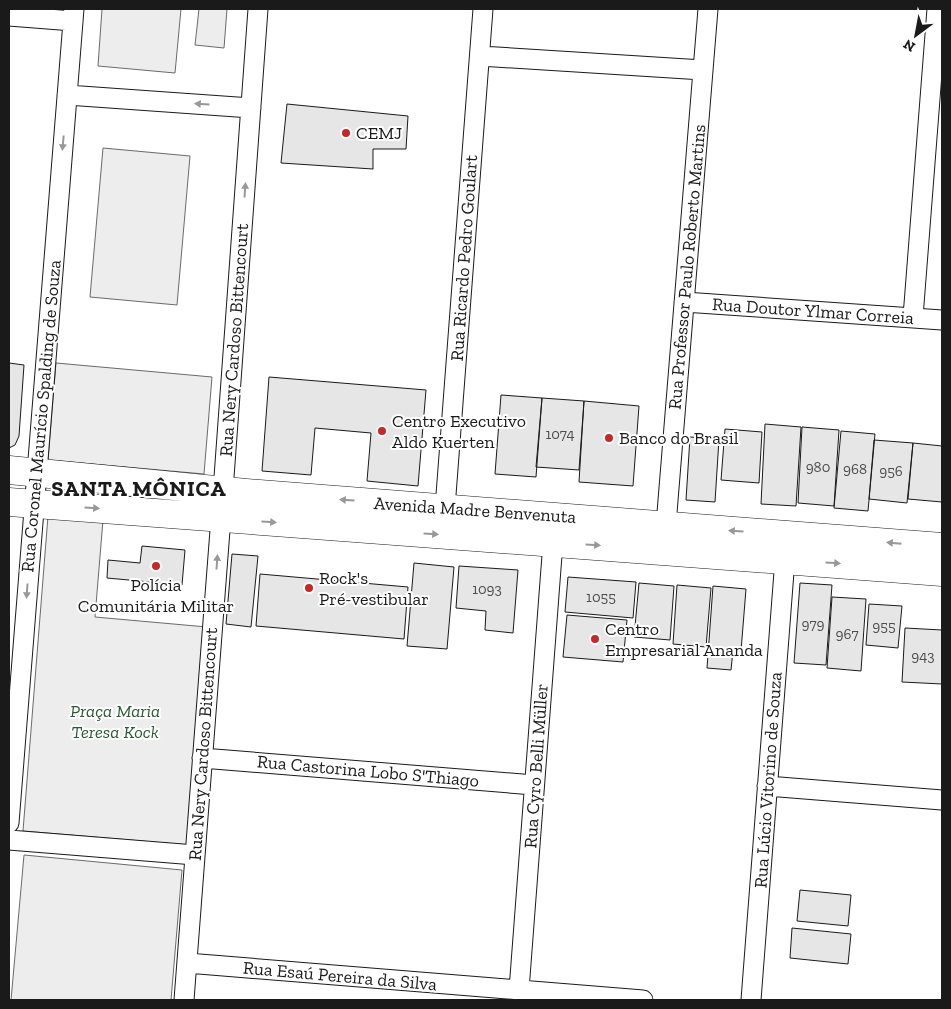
<svg xmlns="http://www.w3.org/2000/svg" width="951" height="1009" font-family="'Zilla Slab',serif">
<style>
.green{fill:#ededed;stroke:#6a6a6a}
.building{fill:#e6e6e6;stroke:#1a1a1a}
.lines{fill:none;stroke-linecap:round;stroke-linejoin:round}
.minor-casing{stroke:#1a1a1a;stroke-width:21}
.primary-casing{stroke:#1a1a1a;stroke-width:29}
.minor{stroke:#fff;stroke-width:19}
.primary{stroke:#fff;stroke-width:28}
.oneway{fill:#989898}
.poi-dot{fill:#c62828;stroke:#fff;stroke-width:2}
.labels{text-anchor:middle;dominant-baseline:central;stroke-width:4;stroke-linejoin:round;paint-order:stroke}
.number-label{font-size:15px;fill:#4d4d4d}
.poi-label{font-size:18px;fill:#1a1a1a;stroke:#fff;text-anchor:start}
.street-label{font-size:18px;fill:#1a1a1a;stroke:#fff}
.park-label{font-size:18px;font-style:italic;fill:#2b5a34;stroke:#fff}
.district-label{font-size:22px;font-weight:bold;letter-spacing:1px;fill:#1a1a1a;stroke:#fff}
</style>
<rect width="100%" height="100%" fill="#fff"/>
<path class="green" d="M102 9H181L175 73 98 66Z
M199 9H227L224 48 195 45Z
M103 148 190 156 177 305 90 297Z
M56 363 212 377 204 474 48 460Z
M48 516 103 520 95 617 207 627 189 845 23 831Z
M24 855 182 870 171 1000H11Z"/>
<path class="building" d="M287 104 408 116 406 149H373V169L281 163Z
M9 363 24 365 19 436 15 445 9 448Z
M269 377 426 390 418 486 367 481 371 433 315 428 311 475 262 471Z
M501 395 542 398 536 477 495 474Z
M542 398 584 401 579 470 536 467Z
M584 401 639 406 633 486 579 482Z
M765 424 801 427 796 506 761 504Z
M802 427 839 430 834 506 798 503Z
M725 429 762 432 759 483 721 480Z
M841 431 875 434 868 511 834 508Z
M690 437 719 439 715 502 686 500Z
M874 440 913 443 907 503 869 499Z
M913 443 942 446V502L908 499Z
M142 546 185 550 182 585 107 578 108 560 140 563Z
M232 554 258 556 251 627 226 624Z
M414 563 454 567 447 649 407 646Z
M459 566 518 570 513 633 485 630 486 611 456 608Z
M260 574 408 587 404 639 256 626Z
M568 577 636 582 633 618 565 612Z
M639 583 674 586 670 640 634 637Z
M800 583 832 585 826 665 794 663Z
M677 585 711 588 706 647 673 644Z
M713 586 746 589 741 651 733 650 731 670 707 668Z
M832 597 866 599 861 671 827 668Z
M869 604 902 606 898 648 866 645Z
M567 615 627 620 623 662 563 657Z
M905 628 942 630V684L902 682Z
M800 890 851 895 848 926 797 921Z
M792 928 851 934 848 964 790 958Z"/>
<g class="lines">
<defs>
<path id="minor" d="M9 16 73 21
M480 56 703 70
M67 95 251 108
M684 302 942 320
M913 317 937 9
M445 508 483 9
M666 525 708 9
M202 758 534 785
M767 786 942 800
M9 823 74 9
M9 840 195 855
M187 963 643 1000
M519 990 553 542
M184 1000 223 491 258 9
M751 1000 785 559"/>
<path id="primary" d="M9 470 246 493 942 547
M9 502 942 572"/>
</defs>
<use href="#minor" class="minor-casing"/>
<use href="#primary" class="primary-casing"/>
<use href="#minor" class="minor"/>
<use href="#primary" class="primary"/>
</g>
<defs><path id="oneway-solid" d="M-6-.8H1V-3.2L6.5 0L1 3.2V.8H-6Z" transform="scale(1.25)"/></defs>
<g class="oneway">
<use href="#oneway-solid" transform="translate(202 104) rotate(-176)"/>
<use href="#oneway-solid" transform="translate(63 143) rotate(95)"/>
<use href="#oneway-solid" transform="translate(245 190) rotate(-86)"/>
<use href="#oneway-solid" transform="translate(347 500) rotate(-176)"/>
<use href="#oneway-solid" transform="translate(92 508) rotate(4)"/>
<use href="#oneway-solid" transform="translate(269 522) rotate(4)"/>
<use href="#oneway-solid" transform="translate(736 531) rotate(-176)"/>
<use href="#oneway-solid" transform="translate(431 534) rotate(4)"/>
<use href="#oneway-solid" transform="translate(894 543) rotate(-175)"/>
<use href="#oneway-solid" transform="translate(593 545) rotate(4)"/>
<use href="#oneway-solid" transform="translate(217 562) rotate(-86)"/>
<use href="#oneway-solid" transform="translate(833 563) rotate(4)"/>
<use href="#oneway-solid" transform="translate(27 591) rotate(94)"/>
</g>
<g class="poi-dot">
<circle cx="346" cy="133" r="5"/>
<circle cx="382" cy="431" r="5"/>
<circle cx="609" cy="438" r="5"/>
<circle cx="156" cy="566" r="5"/>
<circle cx="309" cy="588" r="5"/>
<circle cx="595" cy="639" r="5"/>
</g>
<g class="labels">
<g class="number-label">
<text x="560" y="434">1074</text>
<text x="818" y="467">980</text>
<text x="855" y="469">968</text>
<text x="891" y="471">956</text>
<text x="487" y="589">1093</text>
<text x="601" y="597">1055</text>
<text x="813" y="624">979</text>
<text x="884" y="626">955</text>
<text x="847" y="634">967</text>
<text x="923" y="656">943</text>
</g>
<g class="poi-label">
<text x="356" y="133">CEMJ</text>
<text x="392" y="421">Centro Executivo<tspan x="392" dy="21">Aldo Kuerten</tspan></text>
<text x="619" y="438">Banco do Brasil</text>
<text x="319" y="578">Rock's<tspan x="319" dy="21">Pré-vestibular</tspan></text>
<text x="156" y="585" text-anchor="middle">Polícia<tspan x="156" dy="21">Comunitária Militar</tspan></text>
<text x="605" y="629">Centro<tspan x="605" dy="21">Empresarial Ananda</tspan></text>
</g>
<g class="street-label">
<text transform="translate(464 258) rotate(-86)">Rua Ricardo Pedro Goulart</text>
<text transform="translate(687 267) rotate(-85)">Rua Professor Paulo Roberto Martins</text>
<text transform="translate(813 311) rotate(4)">Rua Doutor Ylmar Correia</text>
<text transform="translate(234 340) rotate(-86)">Rua Nery Cardoso Bittencourt</text>
<text transform="translate(41 416) rotate(-85)">Rua Coronel Maurício Spalding de Souza</text>
<text transform="translate(475 510) rotate(4)">Avenida Madre Benvenuta</text>
<text transform="translate(203 744) rotate(-86)">Rua Nery Cardoso Bittencourt</text>
<text transform="translate(536 766) rotate(-86)">Rua Cyro Belli Müller</text>
<text transform="translate(368 771) rotate(5)">Rua Castorina Lobo S'Thiago</text>
<text transform="translate(768 780) rotate(-86)">Rua Lúcio Vitorino de Souza</text>
<text transform="translate(340 976) rotate(5)">Rua Esaú Pereira da Silva</text>
</g>
<g class="park-label">
<text x="115" y="711">Praça Maria<tspan x="115" dy="21">Teresa Kock</tspan></text>
</g>
<g class="district-label">
<text x="139" y="488">SANTA MÔNICA</text>
</g>
</g>
<rect width="951" height="1009" fill="none" stroke="#1a1a1a" stroke-width="20"/>
<g transform="translate(916 35) rotate(212)" stroke="#ffffff" stroke-width="4" paint-order="stroke">
<path d="M0-4L9 19L0 12L-9 19Z" fill="#1a1a1a"/>
<text y="-8" font-size="14" font-weight="bold" text-anchor="middle" fill="#1a1a1a">N</text>
</g>
</svg>
